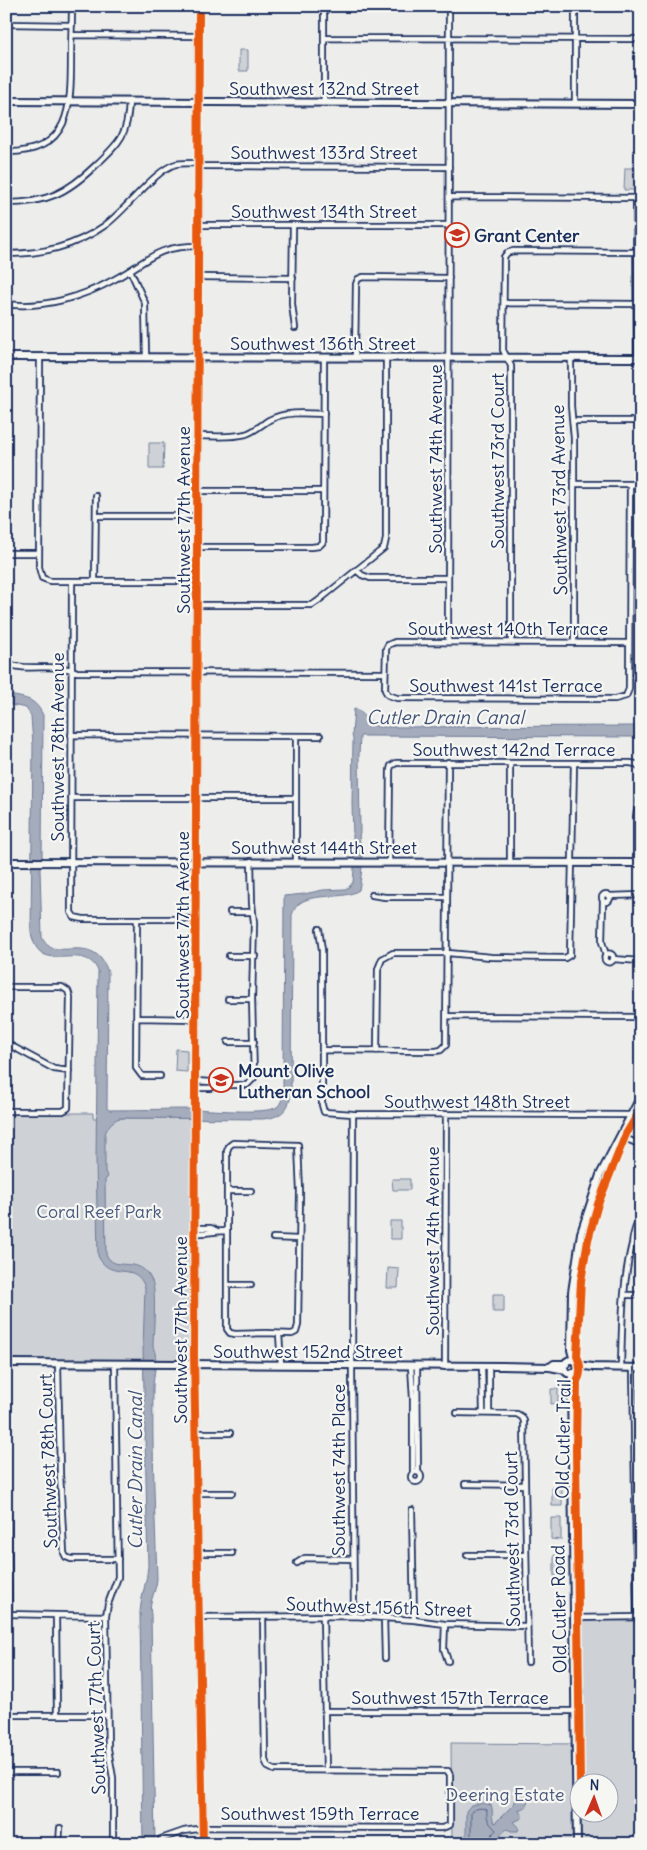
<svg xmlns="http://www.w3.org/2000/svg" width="647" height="1850" font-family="Delius,sans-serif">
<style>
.green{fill:#ced2d7;stroke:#74809a;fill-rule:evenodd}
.water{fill:#a5acbc;stroke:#6e7a96}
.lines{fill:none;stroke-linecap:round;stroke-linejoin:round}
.shore{stroke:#526184;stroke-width:1}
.street-casing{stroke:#1b2f5e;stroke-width:8}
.secondary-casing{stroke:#1b2f5e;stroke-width:10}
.street{stroke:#f6f6f2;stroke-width:4.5}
.secondary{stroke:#f6f6f2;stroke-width:6}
.cycleway-casing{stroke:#f6f6f2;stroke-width:11}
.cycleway{stroke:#e8590c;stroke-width:8}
.labels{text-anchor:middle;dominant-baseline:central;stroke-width:4.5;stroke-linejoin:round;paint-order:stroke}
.street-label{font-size:18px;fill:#1b2f5e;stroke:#f6f6f2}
.poi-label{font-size:18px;font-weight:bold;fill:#1b2f5e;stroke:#f6f6f2;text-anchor:start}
.park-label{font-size:18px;fill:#48587c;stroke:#f6f6f2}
.water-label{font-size:19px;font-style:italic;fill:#44547a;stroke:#f6f6f2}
</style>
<rect width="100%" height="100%" fill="#edeeec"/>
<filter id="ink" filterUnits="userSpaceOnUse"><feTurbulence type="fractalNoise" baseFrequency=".02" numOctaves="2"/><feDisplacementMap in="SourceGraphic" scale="10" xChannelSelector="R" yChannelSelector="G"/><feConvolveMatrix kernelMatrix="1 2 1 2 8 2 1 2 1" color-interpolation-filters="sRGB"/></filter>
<g filter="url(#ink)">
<path class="green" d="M239 50H248V71H239Z
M625 168H636V190H624Z
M149 443H164L163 469H149Z
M176 1049 187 1050V1072L175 1071Z
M6 1113H93V1118H192L190 1352 187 1360 179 1362 6 1360Z
M392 1179H410V1190H393Z
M390 1221H401V1239H390Z
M388 1268 399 1269 398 1288H387Z
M493 1294H504V1312H493Z
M551 1389H558V1403L551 1404Z
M552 1487H562V1506H552Z
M551 1518H561V1540L551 1539Z
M554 1555H563L564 1576H554Z
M581 1620 641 1621V1844H452L451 1743 580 1744ZM580 1782H610V1812H580Z"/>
<path class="water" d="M6 694C24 699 34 696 43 715L42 867 40 869 42 937C53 966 93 928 108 972L107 1108 109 1110C136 1110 163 1109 189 1109 205 1109 266 1115 277 1107 284 1101 283 1090 283 1082L284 896 304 894 323 890 345 889 349 887 353 882 354 870 352 804 353 739 352 735 354 709H357L377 727 641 726V737H636L360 736 359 755 360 832C358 838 361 845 362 852 363 864 361 878 359 890 340 903 300 887 292 915L291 1094C289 1111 279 1118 262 1119L119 1118C111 1122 108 1126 105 1134V1172L108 1177 105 1180 106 1254C115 1275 139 1252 152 1281 157 1293 153 1333 153 1347 159 1358 153 1376 153 1388 152 1452 155 1515 157 1579 156 1593 148 1601 151 1615L155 1844H143L140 1612C141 1596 147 1582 148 1566L143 1348 145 1288C136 1259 111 1283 98 1256L96 1161 98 971C84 938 39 980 31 932L33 745 31 716 26 708 6 704Z
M525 1796 528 1799 526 1807 518 1810 522 1815V1818L514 1822 519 1827 518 1831H511L507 1829 490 1844H466V1811L471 1805 483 1803 491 1805C494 1811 490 1818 495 1823L514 1804 517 1797Z"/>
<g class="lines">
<path class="shore" d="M471 1844V1812C474 1808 484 1807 487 1810 486 1820 490 1824 496 1830L489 1839 488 1844"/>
<defs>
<path id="street" d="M6 24 72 25
M72 35 199 36
M324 38 641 39
M324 103V6
M575 103V6
M6 152C71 153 71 107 71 57 71 40 72 23 72 6
M199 166 449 167
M449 197 641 198
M636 198 637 358
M6 203C47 203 67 193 96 165 120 142 128 135 129 101
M199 225H449
M293 225 292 304 295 328
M6 254C42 254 74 247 104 226 125 212 154 170 176 164 183 163 191 163 199 163
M130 270 145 303 146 357
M199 277 293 278
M504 303 637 304
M6 304C43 309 83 297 115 279 150 260 155 246 199 246
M40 357 39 567 42 578 50 581H198
M355 358 356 284 358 279 363 277 449 278
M571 358V406L574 438V642
M573 421H641
M198 436C214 436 230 438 246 434 255 431 261 425 269 420 286 411 306 413 324 414
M574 484H641
M198 491H323
M96 516H198
M198 547H312L319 546 323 542 324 358
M6 553H39
M356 570 362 575 370 578H448
M72 581 71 912 74 917 83 919H197
M95 581 96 496
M198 605H312L318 601 384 548 386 539V358
M448 642 449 6
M511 642V366L503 350 504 257 507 253 513 251 637 252
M629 643 395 642 388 645 386 649 385 690 388 695 397 698 615 699 626 696 629 689 630 484
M6 664C29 672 54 662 77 672L385 673
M71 735 320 736
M71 798H296
M296 862V736
M389 862 390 770 391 766 396 763H630L636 764 641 768
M510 862V763
M636 863V816L641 791
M602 898a4 4 0 1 1 8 0a4 4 0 1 1-8 0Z
M372 895 385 897H447
M609 896 641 895
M603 901 602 942 606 955
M230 912H253
M137 919 136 1068 142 1076H160
M319 929 322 950V1105L324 1112 353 1114 630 1115
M604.5 958a4.5 4.5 0 1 1 9 0a4.5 4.5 0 1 1-9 0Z
M229 956H255
M613 959 641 961
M6 987H62L68 991 70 997 68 1108 63 1111H6
M228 999H252
M447 1016 641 1017
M136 1018 196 1019
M228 1042H254
M6 1043 54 1069 69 1071
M322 1050 436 1051 441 1050 446 1045 448 762
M377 1051 378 969 382 959 393 953H448L491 957 565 958 570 955 574 763
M196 1081 211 1082 215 1085
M196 1088H211L215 1085H247L254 1078 252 999 254 923 252 903 251 861
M353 1114 352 1372 354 1616
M620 1136 641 1145
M233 1143 298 1145 300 1192 298 1325 296 1332 292 1334 266 1333 235 1334 230 1333 227 1329V1151L229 1146Z
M227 1191H251
M195 1228H211L217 1231
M195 1233C206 1234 216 1231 227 1231
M273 1238 299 1239
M227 1285H251
M624 1295H641
M279 1334 281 1365
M58 1363 60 1474 64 1553 66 1557 71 1559H118
M411 1366 413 1399V1473
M417 1366 418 1472
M482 1366 483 1413
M445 1367 446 1115
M621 1367C622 1326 622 1284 632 1244 633 1235 635 1225 641 1218
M633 1368 637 1617
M457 1413 517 1414 522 1417 524 1421 528 1662
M489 1413V1366
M6 1423 9 1614
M196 1433H230
M411 1477a5 5 0 1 1 10 0a5 5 0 1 1-10 0Z
M465 1484 525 1485
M197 1493H232
M412 1510 414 1620
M198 1553H232
M467 1555H526
M297 1563 305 1558 353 1559
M7 1614 106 1616
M56 1615 57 1715
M199 1617 354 1616 414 1620 445 1624 527 1626
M323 1617 326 1771
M384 1617 385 1658
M574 1618 641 1617
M445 1624 444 1649 448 1661
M325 1711H575
M6 1715H107
M6 1772H58
M161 1839 184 1831 210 1827 442 1828 450 1825V1775L448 1771 274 1770 268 1767 265 1760 263 1617
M59 1844 60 1828
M113 1844V1778L108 1749 106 1616 108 1604 118 1577 115 1364"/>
<path id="secondary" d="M199 6 194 1356 203 1844
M6 101 641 104
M6 357 641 358
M6 862 641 863
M564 1367a7 7 0 1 1 14 0a7 7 0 1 1-14 0Z
M574 1361 571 1350 572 1292 581 1233 600 1175 641 1096
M6 1363 502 1366 550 1367 565 1370
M577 1365 593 1367 641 1368
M550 1367 554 1364H566
M573 1373 571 1384 577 1844"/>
</defs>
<use href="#street" class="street-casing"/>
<use href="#secondary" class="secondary-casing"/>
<use href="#street" class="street"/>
<use href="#secondary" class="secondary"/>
<defs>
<path id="cycleway" d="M199 6 194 1356 203 1844
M580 1782 576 1449 577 1381C582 1373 580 1363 577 1356L581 1281 588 1240 598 1204 626 1134 641 1109"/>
</defs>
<use href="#cycleway" class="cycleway-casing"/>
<use href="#cycleway" class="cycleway"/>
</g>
</g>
<defs>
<symbol id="school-ring" viewBox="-11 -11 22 22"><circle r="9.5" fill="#f6f6f2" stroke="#c8321e" stroke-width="1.5"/><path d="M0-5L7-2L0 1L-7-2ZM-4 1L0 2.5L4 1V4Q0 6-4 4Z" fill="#c8321e"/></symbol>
</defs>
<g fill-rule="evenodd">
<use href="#school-ring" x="443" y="221" width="28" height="28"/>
<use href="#school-ring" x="207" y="1066" width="28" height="28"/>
</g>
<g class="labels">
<g class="street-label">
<text x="324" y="88">Southwest 132nd Street</text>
<text x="324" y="152">Southwest 133rd Street</text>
<text x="324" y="211">Southwest 134th Street</text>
<text x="323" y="343">Southwest 136th Street</text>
<text transform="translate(435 459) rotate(-90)">Southwest 74th Avenue</text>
<text transform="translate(497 461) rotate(-90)">Southwest 73rd Court</text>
<text transform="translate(559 500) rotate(-91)">Southwest 73rd Avenue</text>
<text transform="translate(183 520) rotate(-90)">Southwest 77th Avenue</text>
<text x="508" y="628">Southwest 140th Terrace</text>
<text x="506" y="685">Southwest 141st Terrace</text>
<text transform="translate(57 747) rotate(-90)">Southwest 78th Avenue</text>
<text x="514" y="749">Southwest 142nd Terrace</text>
<text x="324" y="847">Southwest 144th Street</text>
<text transform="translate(182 925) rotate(-90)">Southwest 77th Avenue</text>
<text x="477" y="1101">Southwest 148th Street</text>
<text transform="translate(432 1241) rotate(-90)">Southwest 74th Avenue</text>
<text transform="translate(180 1330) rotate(-90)">Southwest 77th Avenue</text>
<text x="308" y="1351">Southwest 152nd Street</text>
<text transform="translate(563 1439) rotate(-89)">Old Cutler Trail</text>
<text transform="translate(48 1461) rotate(-92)">Southwest 78th Court</text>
<text transform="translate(338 1470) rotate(-90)">Southwest 74th Place</text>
<text transform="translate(512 1539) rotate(-91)">Southwest 73rd Court</text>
<text transform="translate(379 1607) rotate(2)">Southwest 156th Street</text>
<text transform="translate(559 1609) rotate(-91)">Old Cutler Road</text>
<text x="450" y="1697">Southwest 157th Terrace</text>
<text transform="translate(96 1708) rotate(-92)">Southwest 77th Court</text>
<text x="320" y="1813">Southwest 159th Terrace</text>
</g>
<g class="poi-label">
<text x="474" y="235">Grant Center</text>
<text x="238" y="1070">Mount Olive<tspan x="238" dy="21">Lutheran School</tspan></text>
</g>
<g class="park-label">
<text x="99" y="1211">Coral Reef Park</text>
<text x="505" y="1794">Deering Estate</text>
</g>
<g class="water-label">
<text x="445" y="717">Cutler Drain Canal</text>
<text transform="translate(135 1471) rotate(-90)">Cutler Drain Canal</text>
</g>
</g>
<rect width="647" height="1850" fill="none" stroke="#f6f6f2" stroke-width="25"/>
<rect x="12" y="12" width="622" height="1825" fill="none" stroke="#1b2f5e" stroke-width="2" filter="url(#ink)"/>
<g transform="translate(594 1798) rotate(2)"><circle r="24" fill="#f6f6f2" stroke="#9ea6b7"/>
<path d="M0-4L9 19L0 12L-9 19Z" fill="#c8321e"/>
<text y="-8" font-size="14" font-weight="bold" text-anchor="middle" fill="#1b2f5e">N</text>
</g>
</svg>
